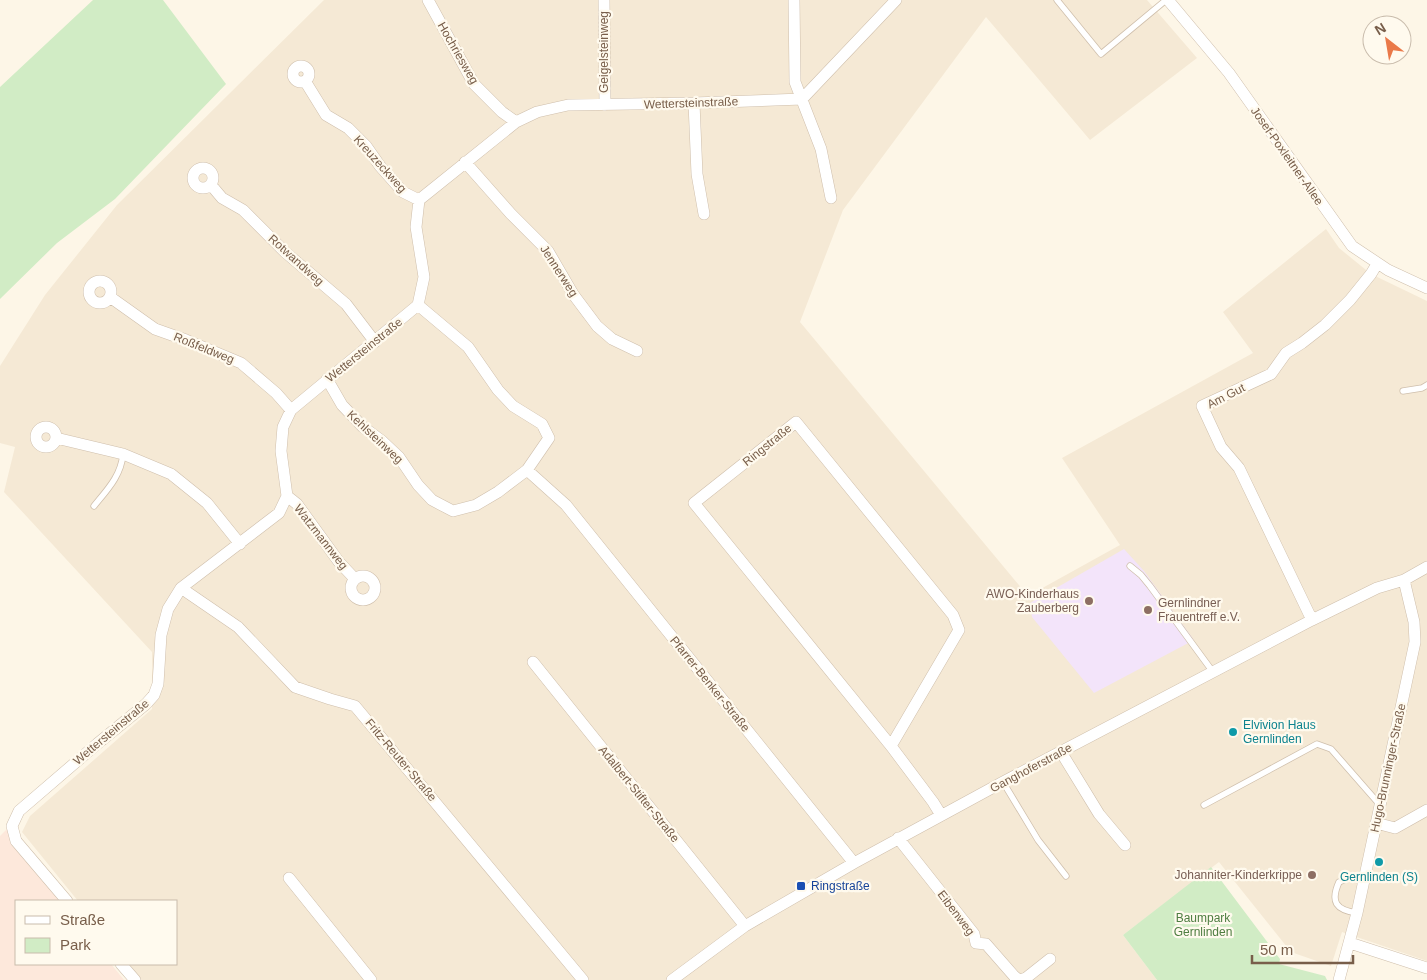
<svg xmlns="http://www.w3.org/2000/svg" width="1427" height="980" font-family="Arial,sans-serif">
<style>
.residential{fill:#f5e9d5}
.commercial{fill:#fde8db}
.education{fill:#f3e4fa}
.green{fill:#d1ecc5}
.lines{fill:none;stroke-linecap:round;stroke-linejoin:round}
.lane-casing{stroke:#cfbfac;stroke-width:7}
.street-casing{stroke:#cfbfac;stroke-width:12}
.lane{stroke:#fff;stroke-width:5.5}
.street{stroke:#fff;stroke-width:11}
.education-dot{fill:#8d6e63;stroke:#fffaee;stroke-width:2}
.culture-dot{fill:#0f9aa8;stroke:#fffaee;stroke-width:2}
.transit-dot{fill:#1a4fb4;stroke:#fffaee;stroke-width:2}
.labels{text-anchor:middle;dominant-baseline:central;stroke-width:4.5;stroke-linejoin:round;paint-order:stroke}
.street-label{font-size:12px;fill:#785e4a;stroke:#fffaee}
.education-label{font-size:12px;fill:#785e54;stroke:#fffaee;text-anchor:end}
.culture-label{font-size:12px;fill:#0d838f;stroke:#fffaee;text-anchor:start}
.transit-label{font-size:12px;fill:#164399;stroke:#fffaee;text-anchor:start}
.park-label{font-size:12px;fill:#4f7e42;stroke:#fffaee}
</style>
<rect width="100%" height="100%" fill="#fdf6e7"/>
<path class="residential" d="M324 0H1147L1197 58 1090 140 986 17 843 210 800 322 1028 596 1120 545 1062 458 1253 353 1223 312 1326 229 1339 248 1371 274 1427 301V961L1342 932 1331 966 1291 952 1219 862 1123 935 1157 980H141L128 964H176V901H78L22 832 30 816 152 709V652L4 492 15 447 0 443V366L45 295 117 205Z"/>
<path class="commercial" d="M7 829 63 901H16V964H111L124 980H0V836Z"/>
<path class="education" d="M1124 549 1144 571 1194 640 1094 693 1032 617 1030 603Z"/>
<path class="green" d="M93 0H163L226 84 115 199 57 243 0 299V87Z
M1211 867 1280 959 1279 964 1325 976 1327 980H1157L1123 935Z"/>
<g class="lines">
<defs>
<path id="lane" d="M1057 0 1101 54 1166 0
M1403 391 1422 388 1427 385
M94 506C107 490 121 476 123 454
M1130 566 1141 575 1150 586 1213 672
M1003 782 1038 840 1066 876
M1204 805 1317 744 1331 749 1380 805
M1357 913C1336 910 1330 902 1339 882L1349 878 1363 881"/>
<path id="street" d="M428 0 474 84 502 112 516 122
M604 0 605 105
M794 0 795 82 821 149 831 198
M1168 0 1229 73 1352 246 1388 270 1427 288
M293 74a8 8 0 1 1 16 0a8 8 0 1 1-16 0Z
M305 81 326 115 348 128 366 146 380 166 403 192 419 200
M694 103 697 174 704 214
M465 162 511 214 548 251 573 294 597 326 612 339 637 351
M193 178a10 10 0 1 1 20 0a10 10 0 1 1-20 0Z
M211 185 222 198 243 210 285 252 346 304 375 342
M89 292a11 11 0 1 1 22 0a11 11 0 1 1-22 0Z
M110 297 155 329 186 340 241 363 276 393 291 410
M327 379 342 405 363 427 382 441 399 457 418 485 432 500 453 511 476 505 498 492 527 470 549 438 542 424 513 406 498 390 468 347 418 305
M36 437a10 10 0 1 1 20 0a10 10 0 1 1-20 0Z
M56 438 123 454 171 474 207 503 240 544
M527 470 566 505 854 863
M287 496 297 504 339 562 355 579
M351 588a12 12 0 1 1 24 0a12 12 0 1 1-24 0Z
M181 588 238 627 295 687 330 699 355 706 583 980
M1312 620 1239 468 1221 447 1202 406 1271 374 1286 353 1302 343 1325 325 1350 300 1371 274 1377 264
M533 662 745 926
M891 746 959 630 953 615 796 422 694 503 891 746 933 802 941 815
M1061 752 1099 814 1125 845
M1376 823 1395 828 1427 810
M898 838 974 934 976 943 986 944 1014 976 1019 980
M289 878 371 980
M67 901 16 841 12 826 19 811 97 744 146 704 154 695 158 684 161 635 168 609 181 588 279 513 287 496 281 451 283 427 291 410 418 305 424 277 416 227 419 200 516 122 537 112 568 105 694 103 802 99 896 0
M1350 943 1427 968
M121 964 135 980
M672 980 745 926 854 863 1003 782 1312 620 1377 588 1404 580 1427 567
M1020 980 1026 978 1050 959
M1339 980 1357 913 1415 642 1414 622 1404 580"/>
</defs>
<use href="#lane" class="lane-casing"/>
<use href="#street" class="street-casing"/>
<use href="#lane" class="lane"/>
<use href="#street" class="street"/>
</g>
<g class="education-dot">
<circle cx="1089" cy="601" r="5"/>
<circle cx="1148" cy="610" r="5"/>
<circle cx="1312" cy="875" r="5"/>
</g>
<g class="culture-dot">
<circle cx="1233" cy="732" r="5"/>
<circle cx="1379" cy="862" r="5"/>
</g>
<rect class="transit-dot" x="796" y="881" width="10" height="10" rx="2.5"/>
<g class="labels">
<g class="street-label">
<text transform="translate(604 52) rotate(-90)">Geigelsteinweg</text>
<text transform="translate(458 53) rotate(60)">Hochriesweg</text>
<text transform="translate(691 103) rotate(-2)">Wettersteinstraße</text>
<text transform="translate(1287 156) rotate(55)">Josef-Poxleitner-Allee</text>
<text transform="translate(380 164) rotate(48)">Kreuzeckweg</text>
<text transform="translate(296 260) rotate(42)">Rotwandweg</text>
<text transform="translate(559 271) rotate(57)">Jennerweg</text>
<text transform="translate(204 348) rotate(22)">Roßfeldweg</text>
<text transform="translate(364 350) rotate(-39)">Wettersteinstraße</text>
<text transform="translate(1226 396) rotate(-27)">Am Gut</text>
<text transform="translate(375 437) rotate(43)">Kehlsteinweg</text>
<text transform="translate(767 445) rotate(-39)">Ringstraße</text>
<text transform="translate(321 537) rotate(52)">Watzmannweg</text>
<text transform="translate(710 684) rotate(51)">Pfarrer-Benker-Straße</text>
<text transform="translate(111 732) rotate(-40)">Wettersteinstraße</text>
<text transform="translate(401 760) rotate(50)">Fritz-Reuter-Straße</text>
<text transform="translate(1031 768) rotate(-28)">Ganghoferstraße</text>
<text transform="translate(1388 768) rotate(-78)">Hugo-Brunninger-Straße</text>
<text transform="translate(639 794) rotate(51)">Adalbert-Stifter-Straße</text>
<text transform="translate(956 913) rotate(53)">Eibenweg</text>
</g>
<g class="education-label">
<text x="1079" y="594">AWO-Kinderhaus<tspan x="1079" dy="14">Zauberberg</tspan></text>
<text x="1158" y="603" text-anchor="start">Gernlindner<tspan x="1158" dy="14">Frauentreff e.V.</tspan></text>
<text x="1302" y="875">Johanniter-Kinderkrippe</text>
</g>
<g class="culture-label">
<text x="1243" y="725">Elvivion Haus<tspan x="1243" dy="14">Gernlinden</tspan></text>
<text x="1379" y="877" text-anchor="middle">Gernlinden (S)</text>
</g>
<g class="transit-label">
<text x="811" y="886">Ringstraße</text>
</g>
<g class="park-label">
<text x="1203" y="918">Baumpark<tspan x="1203" dy="14">Gernlinden</tspan></text>
</g>
</g>
<rect x="15" y="900" width="162" height="65" fill="#fffaee" stroke="#c9bcac"/>
<rect x="25" y="916" width="25" height="8" fill="#ffffff" stroke="#c9bcac"/>
<text x="60" y="925" font-size="15" fill="#785e4a">Straße</text>
<rect x="25" y="938" width="25" height="15" fill="#d1ecc5" stroke="#c9bcac"/>
<text x="60" y="950" font-size="15" fill="#785e4a">Park</text>
<g transform="translate(1387 40) rotate(329)"><circle r="24" fill="#fffaee" stroke="#c9bcac"/>
<path d="M0-4L9 19L0 12L-9 19Z" fill="#ea7949"/>
<text y="-8" font-size="14" font-weight="bold" text-anchor="middle" fill="#785e4a">N</text>
</g>
<path d="M1252 955v8h101v-8" fill="none" stroke="#785e4a" stroke-width="2.5"/>
<text x="1260" y="955" font-size="15" fill="#785e4a" stroke="#fffaee" stroke-width="4" paint-order="stroke">50 m</text>
</svg>
